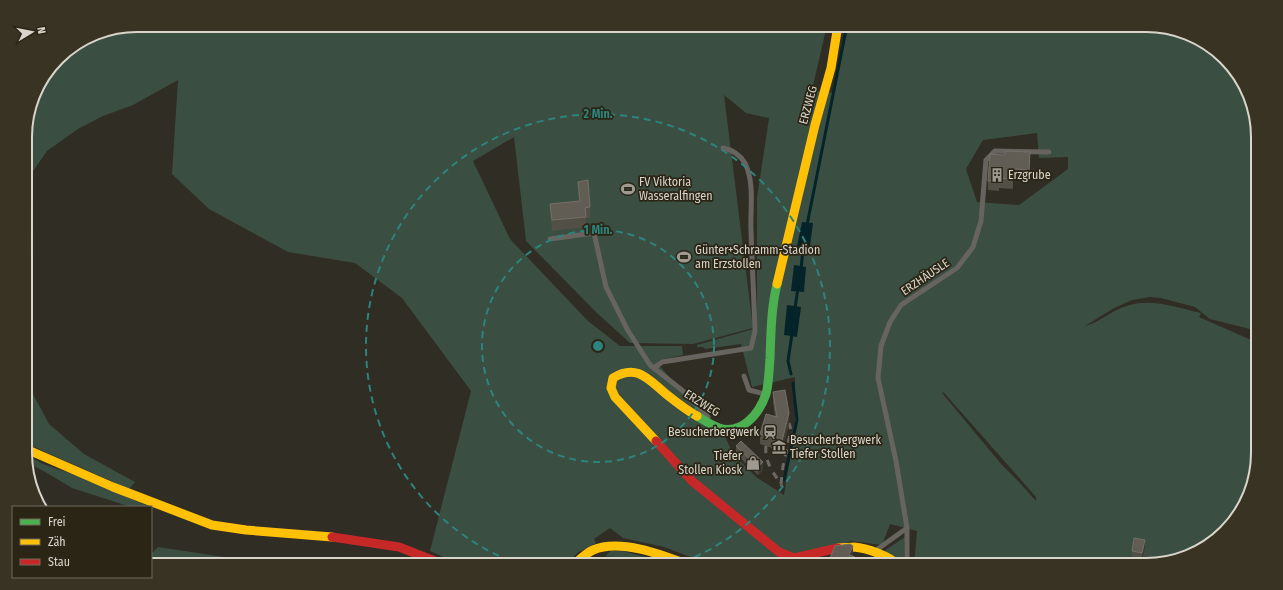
<svg xmlns="http://www.w3.org/2000/svg" width="1283" height="590" font-family="'Fira Sans Condensed',sans-serif">
<style>
.green{fill:#3b4e42;fill-rule:evenodd}
.water{fill:#052429}
.lines{fill:none;stroke-linecap:round;stroke-linejoin:round}
.stream{stroke:#052429;stroke-width:3}
.lane{stroke:#676460;stroke-width:5}
.fast{stroke:#4caf50;stroke-width:9}
.slow{stroke:#ffc107;stroke-width:9}
.jam{stroke:#c62828;stroke-width:9}
.rail{stroke:#6c6965;stroke-width:3;stroke-dasharray:7 7;stroke-linecap:butt}
.wall{fill:#524f47}
.shaded-wall{fill:#3e3b33}
.building{fill:#615d55;stroke:#747068}
.ring{fill:none;stroke:#2d847c;stroke-width:2;stroke-dasharray:7 5}
.labels{text-anchor:middle;dominant-baseline:central;stroke-width:3.5;stroke-linejoin:round;paint-order:stroke}
.street-label{font-size:12px;fill:#d9d5cb;stroke:#2b2516}
.poi-label{font-size:12px;fill:#d9d5cb;stroke:#2b2516;text-anchor:start}
.rim{fill:none;stroke:#d9d5cb;stroke-width:2}
.centre{fill:#2d847c;stroke:#2b2516;stroke-width:2}
.ring-label{font-size:12px;text-anchor:middle;font-weight:bold;fill:#2d847c;stroke:#2b2516;stroke-width:3.5;stroke-linejoin:round;paint-order:stroke}
</style>
<rect width="100%" height="100%" fill="#302d24"/>
<path class="green" d="M137 25H827L812 90 834 93 845 25H1011L1025 29 1039 25H1146L1189 34 1235 69 1257 123 1258 331 1210 319 1195 307 1161 298 1150 297 1132 300 1114 308 1085 326C1098 323 1109 313 1121 308 1147 296 1175 307 1201 313L1199 317 1258 343V453L1249 496 1208 546 1153 565H914L917 531 890 524 882 545 851 541 787 561 793 565H712L664 547 623 538 610 528 594 539 596 543 577 553 567 565H462L430 551 471 391 402 298 355 263 288 252 209 209 172 174 178 80 133 105 103 116 78 129 47 151 25 183V130L37 87 63 53 94 33ZM724 95 746 113 769 118 757 198V328L697 345V347H703L705 349 741 344 752 387 795 377V425L784 495 756 477 733 454 723 432 696 407 657 363 660 360 683 355 682 346H620L588 321 510 239 473 161 514 137 526 241 597 313 630 343 693 344 753 328ZM1037 133 1039 158 1068 157V169L1019 205 977 202 966 169 983 140ZM942 393 943 392 946 395 1036 497V501L1019 482 1002 465Z
M26 381 49 424 84 454 135 482 129 489 32 446 26 440Z
M26 455 43 464 75 475 150 507H131L72 488 47 473 26 462Z
M905 537 904 562 884 551Z
M158 547 244 560 253 565H151V554Z
M611 551H622L677 565H626L614 557 605 556Z"/>
<path class="water" d="M802 222 813 223 809 253 796 251Z
M794 265 806 267 804 292 791 291Z
M787 305 801 307 797 337 784 335Z"/>
<g class="lines">
<path class="stream" d="M807 225 847 25
M801 269 803 249
M795 308 798 288
M791 374 788 361 792 334
M784 480 797 420 793 383"/>
<path class="lane" d="M550 239 594 233 606 287 627 329 650 365 683 391 708 417
M654 368 662 362 751 348 755 331C754 298 752 264 751 230 750 208 755 184 745 163 740 155 733 150 723 148
M744 376 749 390 765 394
M875 551 907 528 896 461 878 378 881 346 890 322 901 305 957 268 973 247 981 221 986 160 995 151 1049 152
M907 565V528"/>
<path class="fast" d="M697 416C704 420 711 425 719 428 742 435 759 414 766 394 769 383 769 370 770 358 771 333 771 309 777 284"/>
<path class="slow" d="M777 284 815 125 831 68 838 25
M656 441 615 397 611 388 613 378C637 363 649 380 666 394 676 402 686 410 697 416
M26 449 113 487 212 525 246 530 332 537
M838 548C843 548 849 547 854 547 867 548 889 556 898 565
M574 565C580 559 586 553 593 550 620 538 663 555 689 565"/>
<path class="jam" d="M656 441 692 481 779 552 794 558 838 548
M332 537 399 547 445 565"/>
<path class="rail" d="M766 446C764 462 774 473 782 486
M781 484 783 466 791 430 789 423"/>
</g>
<path class="wall" d="M1030 162 1029 180 1013 179V189L999 188V191L988 190V181Z
M578 182 590 207V218H586V227L552 231 550 214V204L579 201 578 192Z
M773 392 789 423 782 451 760 444V434L775 416 773 402Z
M736 446 763 470 758 475 736 454Z
M1145 548 1142 560 1132 558V551Z"/>
<path class="shaded-wall" d="M789 413V423L782 451V441Z
M763 462V470L758 475V467Z
M1145 540V548L1142 560V553Z
M853 546V557L849 555Z
M855 557V565H851Z"/>
<path class="building" d="M1005 151 1030 152 1029 170 1013 169V179L999 178V181H988L990 154 1005 155Z
M588 180 590 207 585 208 586 217 552 220 550 204 580 201 578 182Z
M785 390 789 413 782 441 760 434 766 414 777 417 773 392Z
M741 441 763 462 758 467 736 446Z
M1134 538 1145 540 1142 553 1132 551Z
M850 544 853 546 849 555 855 557 851 565H827L835 546Z"/>
<g class="ring">
<circle cx="598" cy="346" r="116"/>
<path d="M521 565A232 232 0 1 1 675 565"/>
</g>
<defs>
<symbol id="building-bare" viewBox="-9 -9 18 18"><path d="M-4-6H4V6H1V3H-1V6H-4ZM-2.5-4.3h1.7v1.8h-1.7ZM.8-4.3h1.7v1.8H.8ZM-2.5-1h1.7V.8h-1.7ZM.8-1h1.7V.8H.8Z" fill="#9e9a91" stroke="#2b2516" stroke-width="2.5" paint-order="stroke"/></symbol>
<symbol id="stadium-bare" viewBox="-9 -9 18 18"><path d="M0-5a6.5 5 0 1 0 0 10a6.5 5 0 1 0 0-10ZM-3.5-1.8h7v3.6h-7Z" fill="#9e9a91" stroke="#2b2516" stroke-width="2.5" paint-order="stroke"/></symbol>
<symbol id="station-bare" viewBox="-9 -9 18 18"><path d="M-3-6H3Q5-6 5-4V2Q5 4 3 4L4.5 6H3L1.5 4h-3L-3 6H-4.5L-3 4Q-5 4-5 2V-4Q-5-6-3-6ZM-3.5-4v3h7v-3ZM-3.5 1v1.5H-2V1ZM2 1v1.5H3.5V1Z" fill="#9e9a91" stroke="#2b2516" stroke-width="2.5" paint-order="stroke"/></symbol>
<symbol id="museum-bare" viewBox="-9 -9 18 18"><path d="M0-6L6-3V-2H-6V-3ZM-5-1h2V3h-2ZM-1-1h2V3h-2ZM3-1h2V3H3ZM-6 4H6V6H-6Z" fill="#9e9a91" stroke="#2b2516" stroke-width="2.5" paint-order="stroke"/></symbol>
<symbol id="shop-bare" viewBox="-9 -9 18 18"><path d="M-5-2.5h2.3a2.7 3.5 0 0 1 5.4 0H5L5.5 6h-11ZM-1.5-2.5h3a1.5 2.3 0 0 0-3 0Z" fill="#9e9a91" stroke="#2b2516" stroke-width="2.5" paint-order="stroke"/></symbol>
</defs>
<g fill-rule="evenodd">
<use href="#building-bare" x="987" y="165" width="20" height="20"/>
<use href="#stadium-bare" x="618" y="179" width="20" height="20"/>
<use href="#stadium-bare" x="674" y="247" width="20" height="20"/>
<use href="#station-bare" x="760" y="422" width="20" height="20"/>
<use href="#museum-bare" x="769" y="437" width="20" height="20"/>
<use href="#shop-bare" x="743" y="453" width="20" height="20"/>
</g>
<g class="labels">
<g class="street-label">
<text transform="translate(808 105) rotate(-75)">ERZWEG</text>
<text transform="translate(925 277) rotate(-34)">ERZHÄUSLE</text>
<text transform="translate(702 403) rotate(32)">ERZWEG</text>
</g>
<g class="poi-label">
<text x="1008" y="175">Erzgrube</text>
<text x="639" y="182">FV Viktoria<tspan x="639" dy="14">Wasseralfingen</tspan></text>
<text x="695" y="250">Günter+Schramm-Stadion<tspan x="695" dy="14">am Erzstollen</tspan></text>
<text x="759" y="432" text-anchor="end">Besucherbergwerk</text>
<text x="790" y="440">Besucherbergwerk<tspan x="790" dy="14">Tiefer Stollen</tspan></text>
<text x="742" y="456" text-anchor="end">Tiefer<tspan x="742" dy="14">Stollen Kiosk</tspan></text>
</g>
</g>
<path d="M0 0H1283V590H0ZM137 32H1146A105 105 0 0 1 1251 137V453A105 105 0 0 1 1146 558H137A105 105 0 0 1 32 453V137A105 105 0 0 1 137 32Z" fill="#393324" fill-rule="evenodd"/>
<path class="rim" d="M137 32H1146A105 105 0 0 1 1251 137V453A105 105 0 0 1 1146 558H137A105 105 0 0 1 32 453V137A105 105 0 0 1 137 32Z"/>
<circle cx="598" cy="346" r="6" class="centre"/>
<g class="ring-label">
<text x="598" y="118">2 Min.</text>
<text x="598" y="234">1 Min.</text>
</g>
<rect x="12" y="506" width="140" height="72" fill="#2b2516" stroke="#716b5e"/>
<rect x="20" y="519" width="20" height="6" fill="#4caf50" stroke="#716b5e"/>
<text x="48" y="526" font-size="12" fill="#d9d5cb">Frei</text>
<rect x="20" y="539" width="20" height="6" fill="#ffc107" stroke="#716b5e"/>
<text x="48" y="546" font-size="12" fill="#d9d5cb">Zäh</text>
<rect x="20" y="559" width="20" height="6" fill="#c62828" stroke="#716b5e"/>
<text x="48" y="566" font-size="12" fill="#d9d5cb">Stau</text>
<g transform="translate(32 32) rotate(80)" stroke="#2b2516" stroke-width="3" paint-order="stroke">
<path d="M0-3L7 15L0 10L-7 15Z" fill="#d9d5cb"/>
<text y="-6" font-size="11" font-weight="bold" text-anchor="middle" fill="#d9d5cb">N</text>
</g>
</svg>
